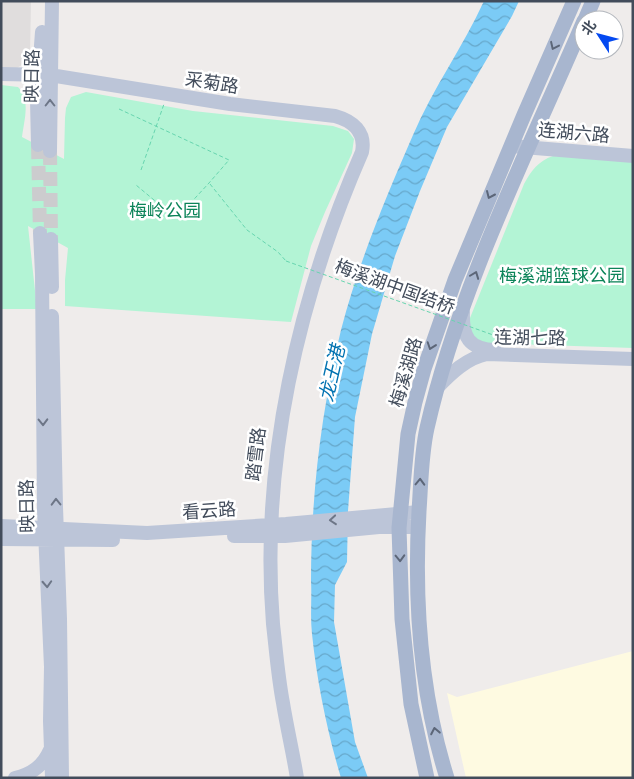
<svg xmlns="http://www.w3.org/2000/svg" width="634" height="779" font-family="Commissioner,'Noto Sans SC',sans-serif">
<style>
.commercial{fill:#fefae1}
.education{fill:#e0dddd}
.park{fill:#b3f4d5}
.water{fill:url(#water-waves)}
.lines{fill:none;stroke-linecap:round;stroke-linejoin:round}
.secondary-tunnel{stroke:#ccccce;stroke-width:14;stroke-dasharray:14 7;stroke-linecap:butt}
.path{stroke:#67d5af;stroke-width:1;stroke-dasharray:4 2.5;stroke-linecap:butt}
.secondary{stroke:#bcc5d8;stroke-width:14}
.primary{stroke:#a8b6cf;stroke-width:15}
.path-bridge{stroke:#67d5af;stroke-width:1;stroke-dasharray:4 2.5;stroke-linecap:butt}
.oneway{stroke:#5c6678}
.oneway2{stroke:#6d7687}
.labels{text-anchor:middle;dominant-baseline:central;stroke-width:5;stroke-linejoin:round;paint-order:stroke}
.street-label{font-size:18px;fill:#424c5b;stroke:#fff}
.park-label{font-size:18px;fill:#0c8459;stroke:#fff}
.water-label{font-size:19px;font-style:italic;fill:#0072b1;stroke:#fff}
</style>
<defs>
<pattern id="water-waves" width="16" height="10" patternUnits="userSpaceOnUse" patternTransform="scale(1.25)"><rect width="16" height="10" fill="#7bcbf6"/><path d="M0 5q4-4 8 0t8 0" fill="none" stroke="#66a7ca"/></pattern>
</defs>
<rect width="100%" height="100%" fill="#efeceb"/>
<path class="commercial" d="M633 651V778H466L447 693 457 697Z"/>
<path class="education" d="M1 1H31L30 54 25 63 17 68H1Z"/>
<path class="park" d="M1 85 18 87C31 99 24 121 22 137L64 159 65 118 66 108 71 97 86 92 193 111 333 126 348 131 354 139 352 153 325 212 311 246 291 322 65 306V280L68 248 28 226 37 309H1Z
M553 156 633 162V348L483 343C473 337 467 331 470 318L524 184C531 171 538 161 553 156Z"/>
<path class="water" d="M484 1H519L512 16 447 127 420 191 395 256 372 334 355 417 348 511 347 562 335 585 334 622 355 742 368 778H341C327 731 317 682 312 634 310 616 312 598 311 581 311 496 321 412 341 330 358 264 386 197 413 135 433 88 463 47 484 1Z"/>
<g class="lines">
<path class="secondary-tunnel" d="M38 145 40 233
M50 151 51 239"/>
<path class="path" d="M119 109 229 160 209 183 185 209 166 210 136 185
M141 170 164 104
M210 184 247 230 278 252 286 261
M496 336 516 344"/>
<path class="secondary" d="M1 74 50 75 230 104 335 116C353 121 366 132 362 152 298 299 260 463 273 624 276 650 278 677 283 703 287 728 293 753 297 778
M38 145 37 100 42 32
M511 146 633 156
M50 151 52 1
M40 233 42 274 44 509 51 667 50 721 52 778
M51 239 52 287
M463 312C462 337 469 349 495 350
M52 316 56 507 60 619 62 778
M437 388C451 373 467 358 487 354L633 359
M1 526 147 533 286 524 419 512
M234 536H285L379 527H418
M1 539 113 540
M15 778C32 774 43 766 50 750"/>
<path class="primary" d="M585 20 593 1
M427 778 411 704 402 619 399 528 408 434 415 402 424 369 455 280 524 115 574 1
M447 778C420 692 414 600 419 511 421 483 421 455 427 428 459 287 527 154 584 21"/>
<path class="path-bridge" d="M286 261 496 336"/>
</g>
<defs><path id="oneway-chevron" d="M-2-3.5L2.5 0L-2 3.5" fill="none" stroke-width="1.6" stroke-linecap="round" stroke-linejoin="round" transform="scale(1.25)"/></defs>
<g class="oneway">
<use href="#oneway-chevron" transform="translate(554 46) rotate(115)"/>
<use href="#oneway-chevron" transform="translate(490 195) rotate(114)"/>
<use href="#oneway-chevron" transform="translate(475 275) rotate(-69)"/>
<use href="#oneway-chevron" transform="translate(431 346) rotate(109)"/>
<use href="#oneway-chevron" transform="translate(420 482) rotate(-88)"/>
<use href="#oneway-chevron" transform="translate(400 558) rotate(88)"/>
<use href="#oneway-chevron" transform="translate(435 731) rotate(-101)"/>
</g>
<g class="oneway2">
<use href="#oneway-chevron" transform="translate(50 103) rotate(-90)"/>
<use href="#oneway-chevron" transform="translate(43 422) rotate(89)"/>
<use href="#oneway-chevron" transform="translate(56 502) rotate(-91)"/>
<use href="#oneway-chevron" transform="translate(333 520) rotate(175)"/>
<use href="#oneway-chevron" transform="translate(47 584) rotate(87)"/>
</g>
<g class="labels">
<g class="street-label">
<text transform="translate(31 76) rotate(-89)">映日路</text>
<text transform="translate(212 82) rotate(9)">采菊路</text>
<text transform="translate(574 132) rotate(5)">连湖六路</text>
<text transform="translate(395 286) rotate(20)">梅溪湖中国结桥</text>
<text transform="translate(530 337) rotate(1)">连湖七路</text>
<text transform="translate(405 372) rotate(-74)">梅溪湖路</text>
<text transform="translate(255 454) rotate(-83)">踏雪路</text>
<text transform="translate(26 506) rotate(-91)">映日路</text>
<text transform="translate(209 510) rotate(-4)">看云路</text>
</g>
<g class="park-label">
<text x="165" y="210">梅岭公园</text>
<text x="562" y="275">梅溪湖篮球公园</text>
</g>
<g class="water-label">
<text transform="translate(331 373) rotate(-77)">龙王港</text>
</g>
</g>
<rect width="634" height="779" fill="none" stroke="#424c5b" stroke-width="5"/>
<g transform="translate(599 35) rotate(306)"><circle r="24" fill="#ffffff" stroke="#b3b7bd"/>
<path d="M0-4L9 19L0 12L-9 19Z" fill="#0449f1"/>
<text y="-8" font-size="14" font-weight="bold" text-anchor="middle" fill="#424c5b">北</text>
</g>
</svg>
